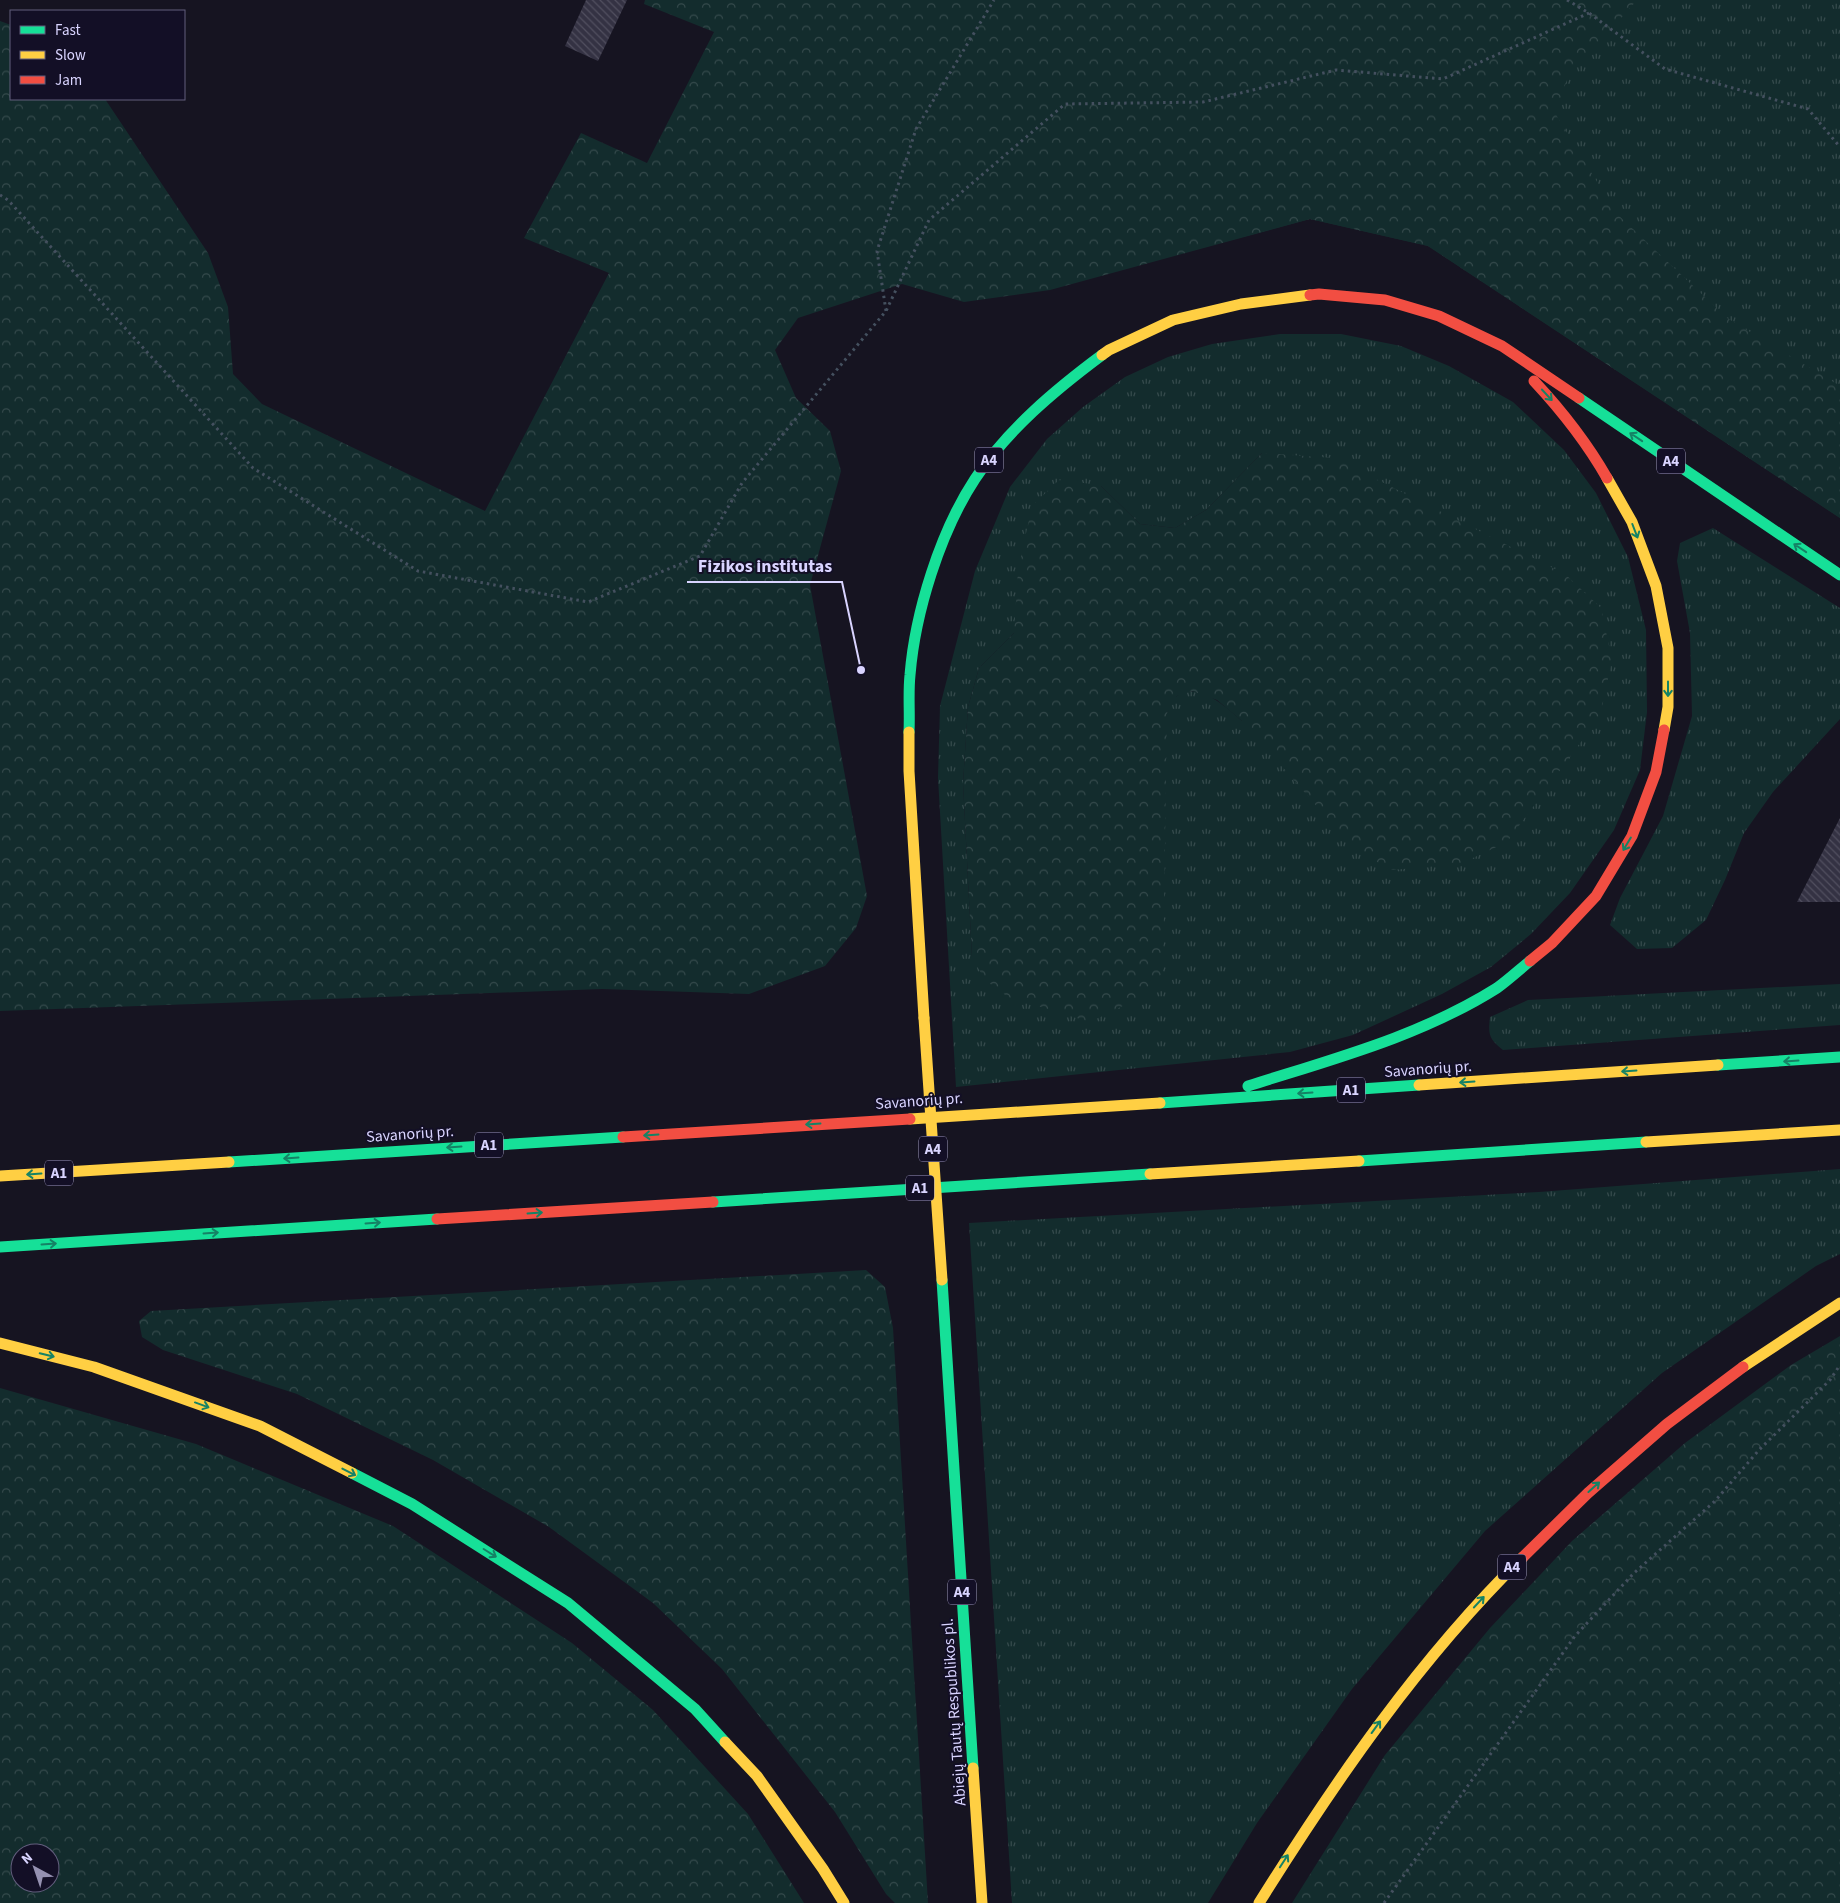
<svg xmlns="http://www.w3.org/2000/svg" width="1840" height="1903" font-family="'Source Sans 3',sans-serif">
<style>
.grass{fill:url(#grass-tufts);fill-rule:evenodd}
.forest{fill:url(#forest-crowns);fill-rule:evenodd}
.building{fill:url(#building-back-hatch)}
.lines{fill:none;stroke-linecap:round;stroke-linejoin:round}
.path{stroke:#44505f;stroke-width:3;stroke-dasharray:2.5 4;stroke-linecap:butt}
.fast{stroke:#16e098;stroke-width:11}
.slow{stroke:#ffcf43;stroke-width:11}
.jam{stroke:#f24e42;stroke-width:11}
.slow-bridge{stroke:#ffcf43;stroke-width:11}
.oneway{stroke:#158265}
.labels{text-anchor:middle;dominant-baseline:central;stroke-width:4;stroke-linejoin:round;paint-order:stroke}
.shield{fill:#130f26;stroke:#9e99be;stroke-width:1}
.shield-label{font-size:15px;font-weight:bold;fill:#d9d4ff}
.street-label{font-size:16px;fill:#d9d4ff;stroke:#130f26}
.leader{fill:none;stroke:#d9d4ff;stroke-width:2}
.callout-dot{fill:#d9d4ff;stroke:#130f26;stroke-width:2}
.callout-label{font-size:18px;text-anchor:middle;font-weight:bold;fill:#d9d4ff;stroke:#130f26;stroke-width:4;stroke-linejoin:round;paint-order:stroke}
</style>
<defs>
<pattern id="grass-tufts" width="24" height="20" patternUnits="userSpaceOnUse" patternTransform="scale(1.25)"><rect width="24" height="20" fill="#132c2d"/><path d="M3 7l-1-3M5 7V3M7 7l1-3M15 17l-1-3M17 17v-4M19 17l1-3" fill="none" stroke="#354a4c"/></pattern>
<pattern id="forest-crowns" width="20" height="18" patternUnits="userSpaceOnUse" patternTransform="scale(1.25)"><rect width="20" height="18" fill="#132c2d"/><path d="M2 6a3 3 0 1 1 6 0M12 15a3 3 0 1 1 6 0" fill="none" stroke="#354a4c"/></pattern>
<pattern id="building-back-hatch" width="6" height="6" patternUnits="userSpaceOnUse" patternTransform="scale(1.25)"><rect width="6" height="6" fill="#343243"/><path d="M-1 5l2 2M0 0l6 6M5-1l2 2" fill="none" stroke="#514f5f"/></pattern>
</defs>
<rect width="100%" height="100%" fill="#161421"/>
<path class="grass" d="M1013 0H1840V518L1428 246 1310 219 1194 250Z
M1280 334H1341L1401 346 1449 366 1513 402 1564 450 1596 493 1628 557 1646 630 1647 712 1640 770 1614 830 1570 893 1531 934 1491 967 1442 994 1353 1035 1290 1052 956 1087 938 778 940 706 975 571 1010 487 1047 439 1083 407 1125 377 1168 357 1212 344ZM1262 453 1242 721C1227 708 1198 680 1177 696 1173 699 1169 708 1167 713L972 957 963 783 968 707 979 668 1014 633 1101 486 1140 524 1175 528 1206 510Z
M1713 528 1840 608V719L1773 792 1744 833 1725 880 1706 920 1672 948 1637 949 1610 925 1620 898 1663 816 1692 716 1690 633 1677 561 1680 543Z
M1840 984V1025L1503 1050C1489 1039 1488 1035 1490 1017L1528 1000Z
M1840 1169V1254L1816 1266 1662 1373 1485 1531 1352 1689 1257 1823 1208 1903H1012L969 1223 1539 1192Z"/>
<path class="forest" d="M645 0H1637L1609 32 1571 69 1555 113 1616 213 1727 318 1840 386V518L1428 246 1310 219 1050 290 964 302 902 284 798 318 775 350 796 398 830 431 841 471 810 585 867 896 856 928 825 966 749 994 602 989 0 1011V21L11 25V99H105L208 253 228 307 233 374 262 404 485 511 609 273 524 238 581 133 647 163 714 32 644 4Z
M1262 453 1334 458 1565 574 1601 608 1612 660 1600 716 1507 842 1460 864 1392 870 1355 850 1242 721 1217 700 1192 691 1177 696 1167 713 1163 973 1131 1002 1090 1022 1008 997 985 980 972 957 963 783 968 707 979 668 1014 633 1018 570 1032 506 1060 479 1101 486 1140 524 1175 528 1206 510Z
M866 1270 885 1287 893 1328 928 1903H895L886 1894 835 1812 722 1669 653 1603 549 1527 433 1460 297 1394 163 1350 142 1337 139 1321 151 1311Z
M1840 1336V1903H1292L1385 1755 1490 1628 1572 1541 1685 1443 1791 1365Z
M0 1388 196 1444 393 1526 572 1643 653 1710 748 1814 804 1903H0ZM20 1853H50V1883H20Z"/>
<path class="building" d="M586 0H627L598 61 565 46Z
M1840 818V902H1797Z"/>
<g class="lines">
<path class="path" d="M1567 0 1589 13 1665 69 1808 109 1840 147
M0 195 8 200 253 468 418 571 588 602 700 556 742 483 886 311 929 220 1065 104 1203 102 1336 70 1443 79 1589 13
M886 311 877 251 916 129 994 0
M1384 1903 1575 1636 1634 1573 1715 1501 1759 1450 1830 1380 1840 1365"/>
<path class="fast" d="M1579 398 1840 575
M909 732C910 713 908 694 910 675 915 613 940 532 975 479 1007 430 1055 390 1102 355
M1718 1065 1840 1057
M1248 1086C1333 1059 1421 1036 1497 988 1508 980 1519 970 1530 961
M1160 1103 1419 1085
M1359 1161 1646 1142
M229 1162 623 1137
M713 1202 1150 1174
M0 1247 437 1219
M942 1280 973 1768
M352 1473 412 1504 568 1603 695 1709 725 1742"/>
<path class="slow" d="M1102 355 1109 350 1173 320 1241 304 1310 295
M1607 478 1632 522 1656 586 1668 648V707L1664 730
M909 732V771L924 1018
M1419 1085 1718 1065
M910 1119 1160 1103
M1646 1142 1840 1130
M1150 1174 1359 1161
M0 1176 229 1162
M0 1343 94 1367 260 1426 352 1473
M1743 1367 1840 1303
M725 1742 757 1776 823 1869 844 1903
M973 1768 982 1903
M1259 1903C1336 1780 1419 1659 1523 1557"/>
<path class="jam" d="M1310 295 1319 294 1385 300 1439 316 1502 346 1579 398
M1534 381C1562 411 1587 443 1607 478
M1530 961 1552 943 1596 896 1632 836 1656 772 1664 730
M623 1137 910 1119
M437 1219 713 1202
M1523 1557 1588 1493 1667 1424 1743 1367"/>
<path class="slow-bridge" d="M924 1018 942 1280"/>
</g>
<defs><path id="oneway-shaft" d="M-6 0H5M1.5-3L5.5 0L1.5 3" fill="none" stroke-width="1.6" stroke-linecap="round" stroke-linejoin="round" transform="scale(1.25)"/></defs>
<g class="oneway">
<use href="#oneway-shaft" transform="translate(1547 395) rotate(47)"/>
<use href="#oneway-shaft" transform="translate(1636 437) rotate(-146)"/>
<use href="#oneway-shaft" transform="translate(1635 531) rotate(69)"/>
<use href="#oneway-shaft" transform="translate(1800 548) rotate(-146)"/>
<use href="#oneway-shaft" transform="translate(1668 689) rotate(90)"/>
<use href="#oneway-shaft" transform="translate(1627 844) rotate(121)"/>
<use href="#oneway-shaft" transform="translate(1791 1061) rotate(176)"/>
<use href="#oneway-shaft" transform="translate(1629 1071) rotate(176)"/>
<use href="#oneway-shaft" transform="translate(1467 1082) rotate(176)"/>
<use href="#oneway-shaft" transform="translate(1305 1093) rotate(176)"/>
<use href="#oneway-shaft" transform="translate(813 1124) rotate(176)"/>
<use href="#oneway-shaft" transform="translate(651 1135) rotate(176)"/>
<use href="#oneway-shaft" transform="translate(454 1147) rotate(176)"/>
<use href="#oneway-shaft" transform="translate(291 1158) rotate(176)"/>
<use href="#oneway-shaft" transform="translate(34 1174) rotate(176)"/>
<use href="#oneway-shaft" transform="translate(535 1213) rotate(-4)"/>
<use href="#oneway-shaft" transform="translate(373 1223) rotate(-4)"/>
<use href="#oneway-shaft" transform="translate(211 1233) rotate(-4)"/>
<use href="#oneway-shaft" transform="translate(49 1244) rotate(-4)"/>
<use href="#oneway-shaft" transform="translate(47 1355) rotate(14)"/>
<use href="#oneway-shaft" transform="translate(202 1405) rotate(20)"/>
<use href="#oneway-shaft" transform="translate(349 1472) rotate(27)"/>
<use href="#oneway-shaft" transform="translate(1594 1487) rotate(-42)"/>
<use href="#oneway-shaft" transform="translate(490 1553) rotate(32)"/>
<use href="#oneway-shaft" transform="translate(1479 1602) rotate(-47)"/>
<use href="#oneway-shaft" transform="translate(1376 1727) rotate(-54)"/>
<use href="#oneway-shaft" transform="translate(1284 1861) rotate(-57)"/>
</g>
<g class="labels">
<g class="shield">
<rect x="975" y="447.5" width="28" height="25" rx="4"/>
<rect x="1657" y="448.5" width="28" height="25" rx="4"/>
<rect x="1337" y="1077.5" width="28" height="25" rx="4"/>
<rect x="475" y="1132.5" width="28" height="25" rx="4"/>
<rect x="919" y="1136.5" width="28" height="25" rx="4"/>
<rect x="45" y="1160.5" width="28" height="25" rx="4"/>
<rect x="906" y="1175.5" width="28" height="25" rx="4"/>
<rect x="1498" y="1554.5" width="28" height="25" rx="4"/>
<rect x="948" y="1579.5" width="28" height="25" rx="4"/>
</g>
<g class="shield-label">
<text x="989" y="460">A4</text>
<text x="1671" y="461">A4</text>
<text x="1351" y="1090">A1</text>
<text x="489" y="1145">A1</text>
<text x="933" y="1149">A4</text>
<text x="59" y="1173">A1</text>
<text x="920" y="1188">A1</text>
<text x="1512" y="1567">A4</text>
<text x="962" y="1592">A4</text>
</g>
<g class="street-label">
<text transform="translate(1428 1069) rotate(-4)">Savanorių pr.</text>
<text transform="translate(919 1101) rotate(-4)">Savanorių pr.</text>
<text transform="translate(410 1134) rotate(-4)">Savanorių pr.</text>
<text transform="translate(954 1712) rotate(-94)">Abiejų Tautų Respublikos pl.</text>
</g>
</g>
<path class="leader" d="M861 670L842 582H687"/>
<circle class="callout-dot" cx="861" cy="670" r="5"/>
<g class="callout-label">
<text x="765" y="572">Fizikos institutas</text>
</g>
<rect x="10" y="10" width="175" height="90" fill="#130f26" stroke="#625e7d"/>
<rect x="20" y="26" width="25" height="8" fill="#16e098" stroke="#625e7d"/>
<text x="55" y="35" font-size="15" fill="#d9d4ff">Fast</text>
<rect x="20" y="51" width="25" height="8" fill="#ffcf43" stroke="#625e7d"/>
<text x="55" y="60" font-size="15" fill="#d9d4ff">Slow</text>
<rect x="20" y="76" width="25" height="8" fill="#f24e42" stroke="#625e7d"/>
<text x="55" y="85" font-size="15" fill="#d9d4ff">Jam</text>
<g transform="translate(35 1868) rotate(320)"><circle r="24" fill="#130f26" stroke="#625e7d"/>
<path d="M0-4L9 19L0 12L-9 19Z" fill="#9591b1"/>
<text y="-8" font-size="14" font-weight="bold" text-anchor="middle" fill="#d9d4ff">N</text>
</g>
</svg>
